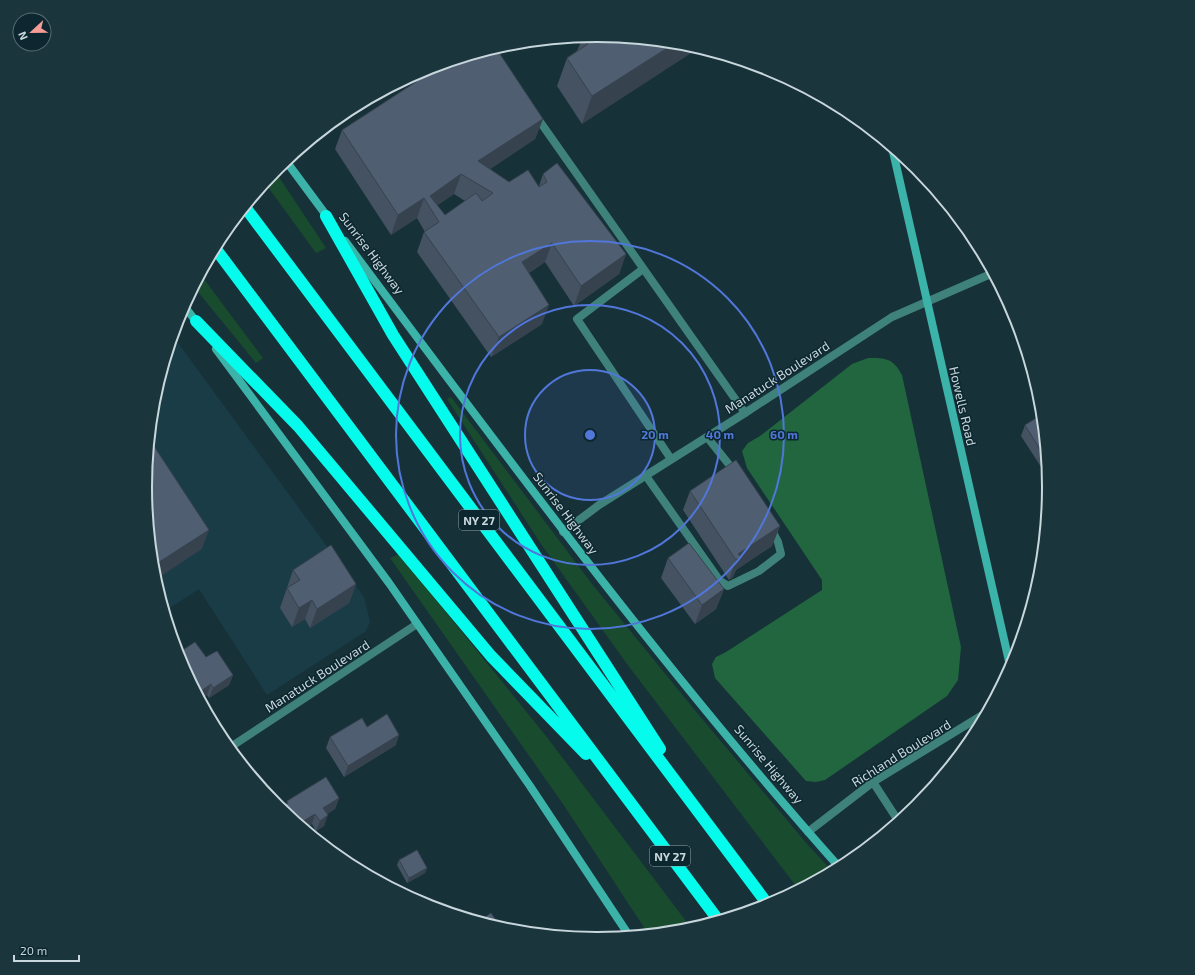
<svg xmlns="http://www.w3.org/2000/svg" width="1195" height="975" font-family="'Exo 2',sans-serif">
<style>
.built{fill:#193c47}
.green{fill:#194b2e}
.forest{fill:#21663f}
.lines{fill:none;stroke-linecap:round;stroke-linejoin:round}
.service{stroke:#3f827c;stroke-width:8}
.minor{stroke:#3f827c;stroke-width:8}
.tertiary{stroke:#3f827c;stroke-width:8}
.secondary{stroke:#3bb3a9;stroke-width:8}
.motorway{stroke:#05fbec;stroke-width:12}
.wall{fill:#445261;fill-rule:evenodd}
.shaded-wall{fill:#37424f}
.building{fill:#4f5f71;stroke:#37424f;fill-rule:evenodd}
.ring{fill:none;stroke:#5077d9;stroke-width:2}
.labels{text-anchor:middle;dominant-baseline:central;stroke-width:3;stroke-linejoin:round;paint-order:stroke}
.shield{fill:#0c272f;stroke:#90a2a8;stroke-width:1}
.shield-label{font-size:12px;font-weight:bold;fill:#c8d7dc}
.street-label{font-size:13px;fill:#c8d7dc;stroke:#0c272f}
.rim{fill:none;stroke:#c8d7dc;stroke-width:2}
.centre{fill:#5077d9;stroke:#0c272f;stroke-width:2}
.ring-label{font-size:12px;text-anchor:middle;font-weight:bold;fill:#5077d9;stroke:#0c272f;stroke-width:3;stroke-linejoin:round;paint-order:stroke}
</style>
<rect width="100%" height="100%" fill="#173139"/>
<path class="built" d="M173 336 364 597 370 622 366 631 267 695 199 589 165 611 154 576 145 487 154 399Z"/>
<path class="green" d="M275 171 326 248 316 253 265 183Z
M201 275 263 358 256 363 194 287Z
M451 397 592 584 698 714 807 844 833 872 799 890 627 664 541 544 447 399Z
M399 554 546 736 692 929 649 935 563 804 390 558Z"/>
<path class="forest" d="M868 358C886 358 893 358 902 375L961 647 958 680 947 696 825 780 816 782 806 781 715 678 712 664 716 657 726 652 822 590V580L747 468 742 451 748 443 760 436 852 364Z"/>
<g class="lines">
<path class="service" d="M536 116 745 413
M643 269 577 319 671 459
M707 437 735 472
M646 476 720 581 728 586 759 571 781 554 778 542 771 529
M873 782 899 822"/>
<path class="minor" d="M563 532 599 505 745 413 892 317 993 273
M808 832 873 782 989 711"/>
<path class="tertiary" d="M229 748 417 624"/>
<path class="secondary" d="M892 147 1011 670
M286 161 329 219
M345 241C505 455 663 669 840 868
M184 306 199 325
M216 349 389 583 530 786 630 937"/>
<path class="motorway" d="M245 207 769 906
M326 216 393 335 660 749
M215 248 719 921
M196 321 298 426 491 656 586 754"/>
</g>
<path class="wall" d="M583 37 686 44 582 124 557 86 567 58 577 51Z
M543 119 535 139 490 169 509 182 539 186 543 174 626 254 619 274 574 306 545 262 529 273 542 324 491 357 417 252 424 232H425L417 218 391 235 335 149 342 130ZM454 194 465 201 445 215 437 205Z
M1021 332 1030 361 1018 340Z
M1043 414 1048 471 1045 473 1021 436 1025 425Z
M690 491 780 526 772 546 736 570 733 577 729 580 683 510Z
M668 558 724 589 716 609 695 624 661 578Z
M293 570 356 584 349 603 310 628 305 619 292 627 280 608Z
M206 657 233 675 229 685 209 698 207 695 200 699 179 660Z
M367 727 396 745 344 777 326 748 330 737Z
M339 798 335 809 327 814 324 826 316 831 312 824 304 829 281 810 282 807 286 805 287 801Z
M399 860 427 868 425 873 407 883 397 865Z"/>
<path class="shaded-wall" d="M675 43 686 44 699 48 582 124 592 96Z
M543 119 535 139 471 181 478 161Z
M461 174 454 194 431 210 430 196Z
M424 198 417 218 391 235 398 215Z
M552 243 545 262 515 282 522 262Z
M626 254 619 274 574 306 581 286Z
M549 305 542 324 491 357 499 337Z
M1048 465V471L1045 473Z
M780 526 772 546 736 570 733 577 729 580 738 554Z
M209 530 202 549 155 580 154 576 153 566Z
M356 584 349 603 310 628 317 609Z
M724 589 716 609 695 624 702 605Z
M312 600 305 619 292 627 299 608Z
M233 675 229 685 209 698 213 688Z
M211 684 207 695 200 699 197 694Z
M399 735 396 745 344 777 348 766Z
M339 798 335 809 320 819 323 808Z
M293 812 291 819 288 816Z
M315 814 312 824 304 829 299 825 300 823Z
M328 815 324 826 316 831 320 821Z
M427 868 425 873 407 883 409 878Z"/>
<path class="building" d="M598 35 675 43 592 96 567 58 588 44 583 37Z
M496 48 543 119 478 161 509 182 528 170 539 187 547 182 543 174 557 163 626 254 581 286 552 243 522 262 549 305 499 337 424 232 439 222 424 198 398 215 342 130 445 63ZM461 174 493 193 482 201 476 193 445 215 430 196Z
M1043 414 1047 461 1025 425Z
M150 440 209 530 153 566 145 487Z
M736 460 780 526 738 554 741 557 736 560 690 491Z
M689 543 724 589 702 605 668 558Z
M331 545 356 584 317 609 312 600 299 608 287 588 300 580 293 570Z
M195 642 206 657 217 651 233 675 213 688 211 684 197 694 179 660 177 654Z
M387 714 399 735 348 766 330 737 362 718 367 727Z
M326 777 339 798 323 808 328 815 320 821 315 814 300 823 293 812 288 816 287 815 282 807 288 803 287 801Z
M417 850 427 868 409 878 399 860Z
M471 912 477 922 463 917Z
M491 913 502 929 478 922Z"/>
<circle cx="590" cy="435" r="65" fill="#5077d9" fill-opacity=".12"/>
<g class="ring">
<circle cx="590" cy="435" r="65"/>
<circle cx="590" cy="435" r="130"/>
<circle cx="590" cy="435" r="194"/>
</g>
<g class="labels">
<g class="shield">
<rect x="459" y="510" width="40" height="20" rx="3"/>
<rect x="650" y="846" width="40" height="20" rx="3"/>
</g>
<g class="shield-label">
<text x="479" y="520">NY 27</text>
<text x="670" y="856">NY 27</text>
</g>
<g class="street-label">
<text transform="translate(372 253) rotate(53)">Sunrise Highway</text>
<text transform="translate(777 377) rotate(-33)">Manatuck Boulevard</text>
<text transform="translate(963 406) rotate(77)">Howells Road</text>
<text transform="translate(566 513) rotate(53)">Sunrise Highway</text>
<text transform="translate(317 676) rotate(-33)">Manatuck Boulevard</text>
<text transform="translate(901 753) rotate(-32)">Richland Boulevard</text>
<text transform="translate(769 764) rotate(50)">Sunrise Highway</text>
</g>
</g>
<path d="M0 0H1195V975H0ZM152 487a445 445 0 1 1 890 0a445 445 0 1 1-890 0Z" fill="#1b353d" fill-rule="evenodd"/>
<path class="rim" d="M152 487a445 445 0 1 1 890 0a445 445 0 1 1-890 0Z"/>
<circle cx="590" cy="435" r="6" class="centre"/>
<g class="ring-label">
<text x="655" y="439">20 m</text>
<text x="720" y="439">40 m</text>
<text x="784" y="439">60 m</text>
</g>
<g transform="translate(32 32) rotate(248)"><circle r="19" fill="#0c272f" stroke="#576d74"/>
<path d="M0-3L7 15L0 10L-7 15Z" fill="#f59c96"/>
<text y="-6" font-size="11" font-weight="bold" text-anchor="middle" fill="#c8d7dc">N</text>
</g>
<path d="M14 955v6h65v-6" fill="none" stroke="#c8d7dc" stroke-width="2"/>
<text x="20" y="955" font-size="12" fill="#c8d7dc" stroke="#0c272f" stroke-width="3" paint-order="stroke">20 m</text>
</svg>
